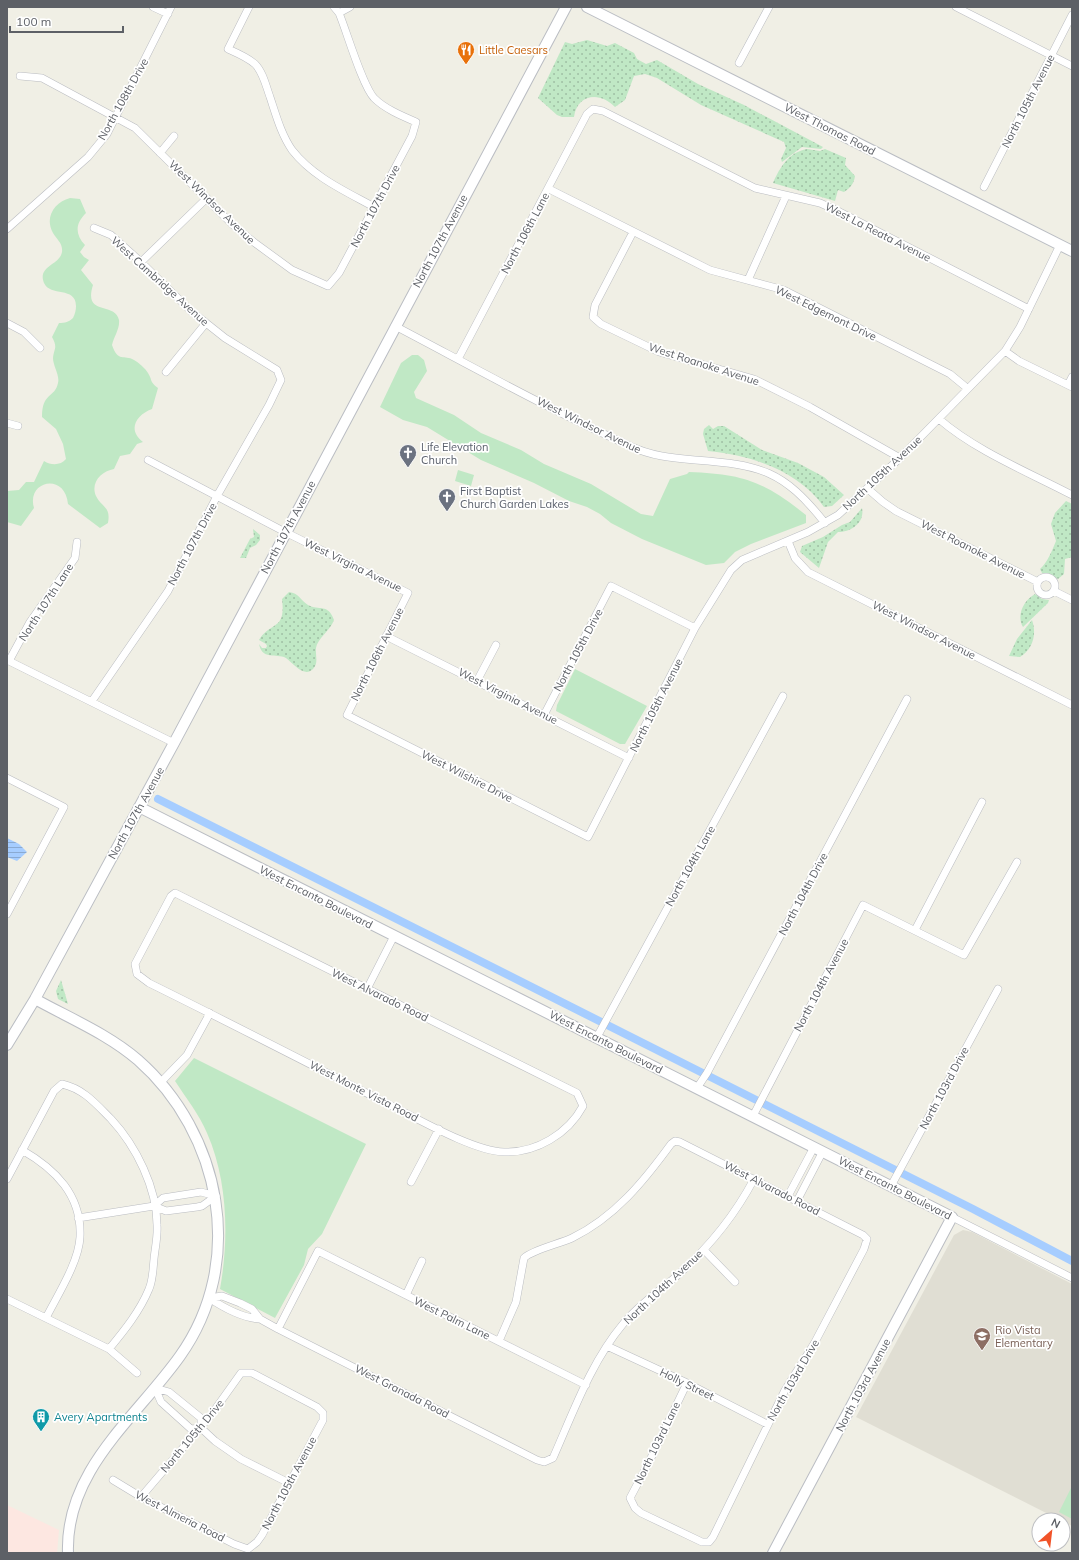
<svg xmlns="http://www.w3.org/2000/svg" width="1079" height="1560" font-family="Mulish,sans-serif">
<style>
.education{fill:#e0ded3}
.medical{fill:#fde7e1}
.grass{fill:url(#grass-dots)}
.park{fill:#c0e8c5}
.water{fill:url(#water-rules)}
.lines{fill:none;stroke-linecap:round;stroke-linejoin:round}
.canal{stroke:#a6cdff;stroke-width:8}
.street-casing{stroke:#babcc1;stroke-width:8}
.secondary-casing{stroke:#babdc3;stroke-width:12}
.street{stroke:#fff;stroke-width:7}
.secondary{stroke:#fff;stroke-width:10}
.labels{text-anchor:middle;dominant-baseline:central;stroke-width:3.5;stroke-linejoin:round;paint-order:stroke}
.food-label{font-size:11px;fill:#c56008;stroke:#fff;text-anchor:start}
.street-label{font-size:11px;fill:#5d6066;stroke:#fff}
.worship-label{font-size:11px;fill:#5b616d;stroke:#fff;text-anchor:start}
.education-label{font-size:11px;fill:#785e54;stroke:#fff;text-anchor:start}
.culture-label{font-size:11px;fill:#0d838f;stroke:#fff;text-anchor:start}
</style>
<defs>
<pattern id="grass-dots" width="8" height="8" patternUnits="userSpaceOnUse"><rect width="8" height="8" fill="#c0e8c5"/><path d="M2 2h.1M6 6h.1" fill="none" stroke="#9fbfa4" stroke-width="1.8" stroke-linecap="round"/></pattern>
<pattern id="water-rules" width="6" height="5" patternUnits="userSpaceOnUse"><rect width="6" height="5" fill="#a6cdff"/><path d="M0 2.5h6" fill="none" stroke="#8aaad2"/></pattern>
</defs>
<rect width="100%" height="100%" fill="#f0efe5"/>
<path class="education" d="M963 1230 972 1232 1072 1284V1526L856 1417 954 1235Z"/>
<path class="medical" d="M7 1505 59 1530 57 1553H7Z"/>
<path class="grass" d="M587 40 607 46 615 43 634 53 637 59 646 64 657 60 698 84 744 105 823 147 821 149 802 147 782 162 781 159 786 148 784 142 701 105 657 78 645 74 634 76 625 100 615 107C600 91 577 94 574 117H562L557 115 538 98 565 42 572 44Z
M807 149 820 151 825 149 846 158 845 165 855 176C854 184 850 188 844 192L838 190 835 201 773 183C780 167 789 152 807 149Z
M709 425 713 429 718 426H724L762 450 798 463 824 477 844 495 832 506 824 507C798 470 750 455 708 451L703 434 704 429Z
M1066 501 1072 504V557L1065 559 1064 574 1058 579 1048 573H1042L1040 569C1047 563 1052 551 1056 541L1051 524 1055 513Z
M862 508C865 523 851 532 838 532L828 542 819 568 800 552 802 546 823 537 842 525 850 522Z
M253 529 260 535V540L256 545 250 548 246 558H240L250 539 254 537Z
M289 592C299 593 300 600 308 605 319 611 328 603 334 620 330 631 317 639 316 648 315 655 319 663 313 669 303 679 291 660 284 657 273 654 262 659 259 644L262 648H266L267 646 266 644 259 640C271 621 286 631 282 599Z
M1035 594 1042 599 1049 600 1048 603 1023 627C1016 615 1024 600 1035 594Z
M1032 620C1037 634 1033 649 1020 657L1009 656 1017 639Z
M61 980 68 1004 58 999 56 991Z"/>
<path class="park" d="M70 198 80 199 86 213C75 224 75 234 85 245L80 252 84 257 89 260 81 270 93 285C83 317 115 301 119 320 120 329 114 336 112 345 118 363 124 354 134 360 138 362 146 369 148 373 153 381 149 381 158 388L152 409C136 415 127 430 143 442L137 444 130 454 120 456 114 469C102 471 90 482 96 496 102 508 111 506 108 523L100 528 68 504C65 472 26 481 34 508L21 526 7 522V491L19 490 26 482H34L44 461C52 466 61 465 66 459L63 444 56 429 42 417C42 392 55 398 58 383 60 375 53 366 53 358 54 348 58 348 52 337L59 323C65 323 69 322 73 318 75 314 76 310 76 306 76 286 50 297 44 283 37 266 60 265 62 252 63 243 57 240 53 233 44 217 55 202 70 198Z
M412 355H418L424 360 427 371 414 392 416 398 454 415 481 433 521 450 544 464 591 484 641 514 653 516 670 479 687 474 689 472C743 474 763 481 806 515V523L751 544 735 552 724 563 706 565 642 539 611 523 600 514 587 507 569 501 534 483 481 460 427 427 403 420 380 407 401 363Z
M458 470 474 475 471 486 455 481Z
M575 669 647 706 625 744H620L556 711 557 705Z
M194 1058 366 1144 322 1234 308 1249 304 1265 275 1318 220 1289C229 1239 228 1181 207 1133 199 1114 186 1098 175 1081Z
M1072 1486V1519L1059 1512Z"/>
<path class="water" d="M7 838 19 844 27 852 17 861 7 857Z"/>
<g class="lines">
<path class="canal" d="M158 799 973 1209 1072 1261"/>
<defs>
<path id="street" d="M153 7 168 14
M249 7 228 49C237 53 247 57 255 64 263 72 266 86 270 97 276 115 281 134 292 150 313 177 345 191 374 207
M956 7 1072 66
M339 13 350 7
M739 63 769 7
M20 76 42 78 135 128 233 225 255 243 292 270 328 286 339 273 412 136 416 122C402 116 385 109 374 98 362 85 347 32 339 13L334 7
M160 153 174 136
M984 187 1072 15
M549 189 710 270 784 290 950 374 967 388
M7 229 88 157 107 134 171 7
M633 232 595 305 593 317 601 324 659 352 754 379 810 407 900 458
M141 262 207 198
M748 280 786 196
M7 323 24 332 40 348
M395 326C473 367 550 410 630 446 651 456 672 458 695 460 761 465 783 470 825 523
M1005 351 1019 361 1072 387
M458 359 587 114 593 109 603 111 755 188 820 203 840 212 1029 309
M166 372 206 323
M1068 385 1072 377
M939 419C976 451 1028 472 1072 495
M7 423 18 426
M148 460 285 532 408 593 347 715 588 837 695 628 731 570 742 560 808 532 838 515 900 458 1005 351 1020 327 1060 245
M868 489 883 502 896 511 1038 582
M788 541 795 558 808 572 1072 705
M1037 586a9 9 0 1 1 18 0a9 9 0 1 1-18 0Z
M1054 591 1072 600
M386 636 629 758
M7 660 174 743
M9 661 30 622 75 558 77 542
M477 681 496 645
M92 701 168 591 217 496 269 405 281 380 277 370 225 338 191 311 141 262 111 235 94 228
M544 715 611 586 695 628
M7 778 64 807 7 914
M175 893 577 1093 583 1106C568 1134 536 1153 504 1152 472 1151 415 1117 384 1102 306 1062 228 1022 149 983L137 974 135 964 171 896Z
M915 930 982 802
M367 989 394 936
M597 1037 783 696
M161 1082 187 1055 210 1013
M697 1088 707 1073 907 699
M753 1116 863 905 964 955 1017 862
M22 1150C55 1169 82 1195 80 1237 79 1262 57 1296 46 1318
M7 1179 54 1091 62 1084C84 1089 96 1104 111 1119 136 1146 157 1188 157 1225 158 1236 155 1248 154 1259 153 1268 153 1280 149 1289 140 1311 124 1331 109 1349
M411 1182 439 1129
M891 1186 998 989
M788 1196 814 1147
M797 1201 823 1151
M154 1206 166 1211 197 1207 202 1206 216 1196
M952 1217 1072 1278
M78 1218 154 1206 163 1198 201 1192 216 1196
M704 1250 735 1282
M406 1295 422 1261
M209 1298 222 1296 240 1303 252 1309 260 1319 278 1329 537 1460 544 1462 553 1458C573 1413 591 1362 623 1324 639 1304 661 1290 679 1274 710 1246 735 1215 754 1179
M209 1298C224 1308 242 1318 260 1319
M7 1299 109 1349 137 1373
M278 1329 318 1251 586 1385
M499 1341 516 1302 524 1258C532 1250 559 1244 572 1238 615 1217 644 1181 671 1144L675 1141 680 1142 863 1235 867 1239 864 1249 815 1342 785 1390 713 1537 709 1542H702L641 1513 635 1508 630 1498 648 1464 687 1383
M607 1346 687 1383 767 1424
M155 1388 161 1402 191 1429 201 1428 215 1441 241 1459 289 1483
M155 1388 169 1392 201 1418V1428
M113 1480 141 1497 234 1544 248 1549 257 1542 262 1535 323 1420V1413L317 1407 252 1373H241L211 1415 141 1497"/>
<path id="secondary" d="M587 7 1072 251
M139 807 952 1217 773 1553
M35 999C69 1018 108 1034 138 1060 221 1133 247 1262 180 1356 136 1418 65 1470 68 1553
M7 1045 35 999 174 743 566 7"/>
</defs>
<use href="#street" class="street-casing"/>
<use href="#secondary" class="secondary-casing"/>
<use href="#street" class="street"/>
<use href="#secondary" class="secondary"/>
</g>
<defs>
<symbol id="restaurant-pin" viewBox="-11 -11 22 30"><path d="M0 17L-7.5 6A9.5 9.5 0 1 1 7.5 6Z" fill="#e8710a" stroke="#fff"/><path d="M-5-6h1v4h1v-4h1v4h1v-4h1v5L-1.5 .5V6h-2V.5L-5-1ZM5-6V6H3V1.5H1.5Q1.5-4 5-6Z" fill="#fff"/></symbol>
<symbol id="church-pin" viewBox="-11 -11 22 30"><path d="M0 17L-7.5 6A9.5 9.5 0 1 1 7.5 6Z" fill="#6b7280" stroke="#fff"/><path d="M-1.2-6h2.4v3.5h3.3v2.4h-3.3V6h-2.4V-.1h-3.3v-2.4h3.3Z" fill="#fff"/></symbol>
<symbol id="school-pin" viewBox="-11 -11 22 30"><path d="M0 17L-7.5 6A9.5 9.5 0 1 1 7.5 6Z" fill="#8d6e63" stroke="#fff"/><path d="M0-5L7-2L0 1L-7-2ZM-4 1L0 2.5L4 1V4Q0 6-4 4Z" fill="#fff"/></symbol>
<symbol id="building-pin" viewBox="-11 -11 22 30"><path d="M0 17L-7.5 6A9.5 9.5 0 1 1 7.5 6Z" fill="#0f9aa8" stroke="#fff"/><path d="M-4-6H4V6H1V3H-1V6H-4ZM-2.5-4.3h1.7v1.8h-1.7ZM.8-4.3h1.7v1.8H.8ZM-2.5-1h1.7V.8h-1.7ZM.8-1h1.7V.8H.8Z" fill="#fff"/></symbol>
</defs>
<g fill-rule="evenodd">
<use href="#restaurant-pin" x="456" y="40" width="20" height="27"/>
<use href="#church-pin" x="398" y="443" width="20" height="27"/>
<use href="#church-pin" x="437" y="487" width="20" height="27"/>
<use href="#school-pin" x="972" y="1326" width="20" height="27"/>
<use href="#building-pin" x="31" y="1407" width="20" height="27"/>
</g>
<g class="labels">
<g class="food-label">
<text x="479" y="50">Little Caesars</text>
</g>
<g class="street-label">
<text transform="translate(123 99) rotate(-61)">North 108th Drive</text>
<text transform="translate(1028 101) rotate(-63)">North 105th Avenue</text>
<text transform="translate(830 129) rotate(27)">West Thomas Road</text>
<text transform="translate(212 202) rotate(44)">West Windsor Avenue</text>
<text transform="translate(375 206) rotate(-62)">North 107th Drive</text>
<text transform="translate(878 232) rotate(27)">West La Reata Avenue</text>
<text transform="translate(525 233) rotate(-62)">North 106th Lane</text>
<text transform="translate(440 241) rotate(-62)">North 107th Avenue</text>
<text transform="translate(160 281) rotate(42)">West Cambridge Avenue</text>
<text transform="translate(826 313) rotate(26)">West Edgemont Drive</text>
<text transform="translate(704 364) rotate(18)">West Roanoke Avenue</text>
<text transform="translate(589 425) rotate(26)">West Windsor Avenue</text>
<text transform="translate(882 473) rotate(-43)">North 105th Avenue</text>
<text transform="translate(288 527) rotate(-62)">North 107th Avenue</text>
<text transform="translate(192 544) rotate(-62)">North 107th Drive</text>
<text transform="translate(973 549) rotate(27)">West Roanoke Avenue</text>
<text transform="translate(353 565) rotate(26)">West Virgina Avenue</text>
<text transform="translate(46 602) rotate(-57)">North 107th Lane</text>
<text transform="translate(924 630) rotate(27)">West Windsor Avenue</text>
<text transform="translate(578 650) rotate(-62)">North 105th Drive</text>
<text transform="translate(377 654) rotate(-63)">North 106th Avenue</text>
<text transform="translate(508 696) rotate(27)">West Virginia Avenue</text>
<text transform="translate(656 705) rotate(-63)">North 105th Avenue</text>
<text transform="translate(467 776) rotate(27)">West Wilshire Drive</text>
<text transform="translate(136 813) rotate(-61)">North 107th Avenue</text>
<text transform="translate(690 866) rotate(-61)">North 104th Lane</text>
<text transform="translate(803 894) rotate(-62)">North 104th Drive</text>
<text transform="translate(316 897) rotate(27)">West Encanto Boulevard</text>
<text transform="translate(821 985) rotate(-62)">North 104th Avenue</text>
<text transform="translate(380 995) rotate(26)">West Alvarado Road</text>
<text transform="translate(606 1042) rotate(27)">West Encanto Boulevard</text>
<text transform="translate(944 1088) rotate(-62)">North 103rd Drive</text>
<text transform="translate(364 1091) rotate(27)">West Monte Vista Road</text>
<text transform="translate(772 1188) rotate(27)">West Alvarado Road</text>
<text transform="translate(895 1188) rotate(27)">West Encanto Boulevard</text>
<text transform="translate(663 1287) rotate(-43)">North 104th Avenue</text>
<text transform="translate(452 1318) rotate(26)">West Palm Lane</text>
<text transform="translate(793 1380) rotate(-60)">North 103rd Drive</text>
<text transform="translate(687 1384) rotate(26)">Holly Street</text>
<text transform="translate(863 1385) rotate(-62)">North 103rd Avenue</text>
<text transform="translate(402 1391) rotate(27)">West Granada Road</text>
<text transform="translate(192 1436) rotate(-50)">North 105th Drive</text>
<text transform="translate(657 1443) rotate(-64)">North 103rd Lane</text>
<text transform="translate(289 1483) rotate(-62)">North 105th Avenue</text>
<text transform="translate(180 1516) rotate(27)">West Almeria Road</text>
</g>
<g class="worship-label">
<text x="421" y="447">Life Elevation<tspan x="421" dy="13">Church</tspan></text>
<text x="460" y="491">First Baptist<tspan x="460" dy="13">Church Garden Lakes</tspan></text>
</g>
<g class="education-label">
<text x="995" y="1330">Rio Vista<tspan x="995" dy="13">Elementary</tspan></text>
</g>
<g class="culture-label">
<text x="54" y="1417">Avery Apartments</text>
</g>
</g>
<rect width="1079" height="1560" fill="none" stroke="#5d6066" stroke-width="16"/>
<g transform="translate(1051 1532) rotate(28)"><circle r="19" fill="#ffffff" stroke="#bebfc2"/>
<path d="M0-3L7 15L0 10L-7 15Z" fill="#f15329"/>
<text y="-6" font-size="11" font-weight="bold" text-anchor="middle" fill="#5d6066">N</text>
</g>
<path d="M10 26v6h113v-6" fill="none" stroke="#5d6066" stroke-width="2"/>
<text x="16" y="26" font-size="12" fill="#5d6066" stroke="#ffffff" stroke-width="3" paint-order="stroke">100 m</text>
</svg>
